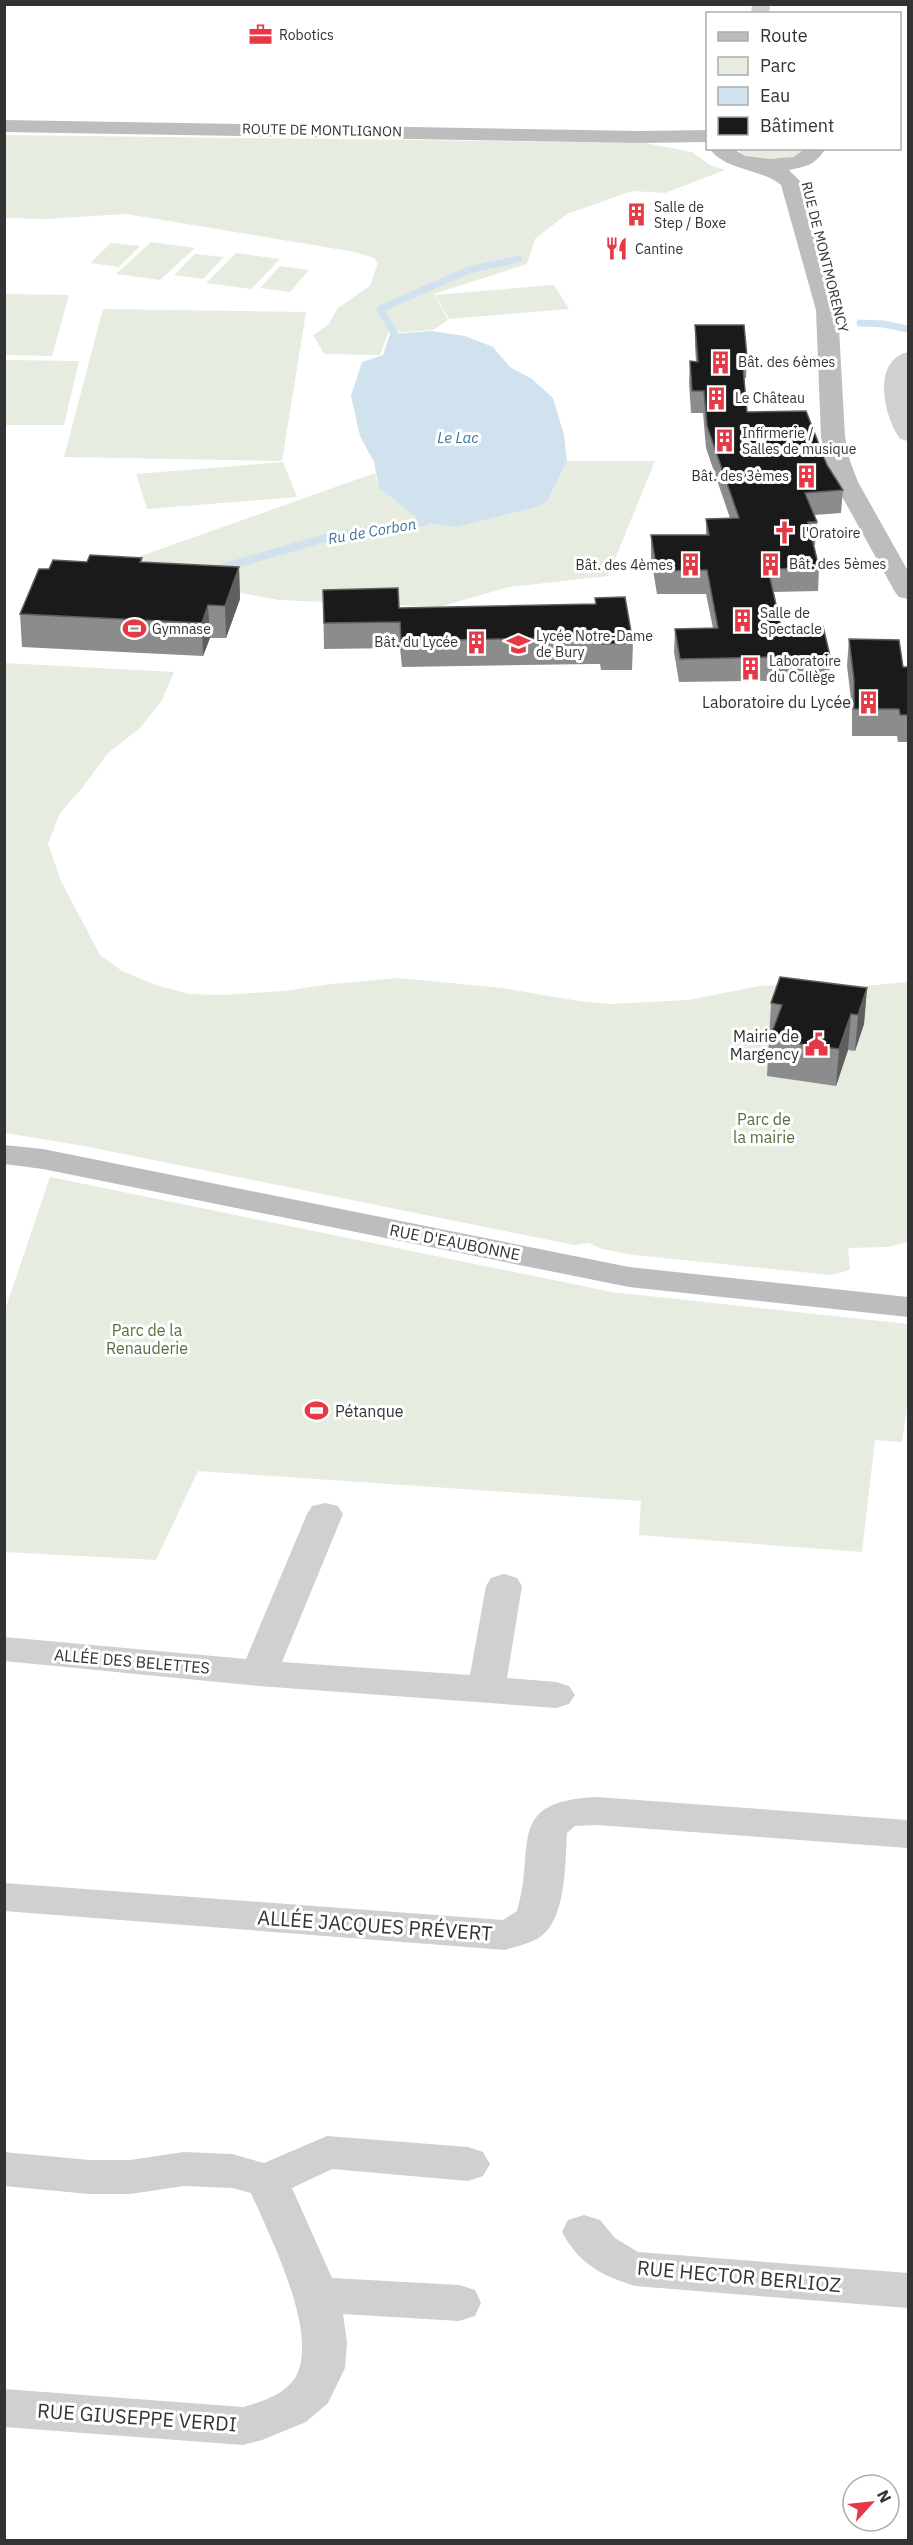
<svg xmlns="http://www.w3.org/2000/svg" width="913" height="2545" font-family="'IBM Plex Sans',sans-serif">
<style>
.green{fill:#e6ecdf}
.water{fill:#cfe2ee}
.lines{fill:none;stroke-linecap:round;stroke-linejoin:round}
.stream-far1{stroke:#cfe2ee;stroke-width:7}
.stream{stroke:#cfe2ee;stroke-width:8}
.minor{fill:#d0d0d0;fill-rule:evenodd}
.tertiary{fill:#d0d0d0;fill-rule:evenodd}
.secondary{fill:#bdbdbd;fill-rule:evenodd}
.wall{fill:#8c8c8c}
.shaded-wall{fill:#5f5f5f}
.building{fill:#1a1a1a;stroke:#5f5f5f;stroke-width:1.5}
.labels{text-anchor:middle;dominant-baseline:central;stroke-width:6;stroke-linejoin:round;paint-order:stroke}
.far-poi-label{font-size:14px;fill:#333;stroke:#fff;text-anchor:start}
.far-street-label{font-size:14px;fill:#333;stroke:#fff}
.far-water-label{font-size:15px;font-style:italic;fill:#3f7597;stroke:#fff}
.poi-label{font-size:16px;fill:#333;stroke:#fff;text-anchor:end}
.park-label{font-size:16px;fill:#56703f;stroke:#fff}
.street-label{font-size:16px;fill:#333;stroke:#fff}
.near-street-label{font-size:20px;fill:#333;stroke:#fff}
</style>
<rect width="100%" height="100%" fill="#fff"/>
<path class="green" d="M5 135 645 143 692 152 710 165 725 170 665 193 632 191 567 214 535 239 527 264 434 294 448 320 433 330 388 333 380 355 324 354 313 335 328 325 338 308 370 286 378 263 374 258 355 252 126 214 46 219 5 218Z
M737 149 802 148 803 149C790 165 750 163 737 149Z
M151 242 195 248 160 280 116 274Z
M111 243 140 246 119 267 90 263Z
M236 253 280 259 251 289 206 283Z
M195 254 224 257 203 279 174 275Z
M280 266 309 270 290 292 260 288Z
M554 285 569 309 449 319 435 295Z
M5 294 69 295 52 356 5 355Z
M103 309 306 312 282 461 64 457Z
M5 360 79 361 64 425H5Z
M567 461H655L608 576 509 587 439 607 279 600 107 568 375 473 379 488 548 500Z
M283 462 297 497 147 509 136 474Z
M4 663 174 672 162 700 140 728 107 754 83 787 60 813 48 844 61 881 100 955 122 971 156 985 189 994 224 995 284 991 332 984 399 978 502 988 579 1001 611 1004 688 1000 759 986 819 983 864 986 908 982V1242L887 1247 848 1248 850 1270 831 1275 634 1255 602 1249 589 1243 574 1245 84 1146 5 1133Z
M50 1177 612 1292 908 1324V1398L902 1442 875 1440 862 1552 639 1535 641 1501 198 1471 156 1560 5 1552V1310Z"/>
<path class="water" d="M432 331 465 336 493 347 510 367 532 379 553 398 564 435 567 461 548 500 539 506 456 527 423 522 379 488 374 462 360 436 351 396 362 362 383 355 390 334Z"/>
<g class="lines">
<path class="stream-far1" d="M860 323 883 324 908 329
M400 344 380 309 469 270 518 259"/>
<path class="stream" d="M218 569 332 536 423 522 434 515"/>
<path class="minor" d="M908 352V441L900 439C884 417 871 361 908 352Z
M325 1503 338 1506 343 1514 282 1662 470 1675 486 1586 491 1578 504 1574 517 1578 522 1586 507 1678 556 1682 569 1686 575 1695 569 1704 556 1708 259 1686 4 1661V1637L246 1659 307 1514 312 1506Z
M597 1797 908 1820V1848L597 1825 575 1826 567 1833C565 1862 567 1923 537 1939 527 1944 515 1947 505 1950L4 1911V1883L503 1920 517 1911C537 1847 503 1801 597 1797Z
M327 2136 468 2147 483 2152 490 2164 483 2176 468 2181 332 2169 292 2188 332 2278 459 2285 475 2290 481 2303 475 2316 459 2321 343 2314 347 2342 345 2368 328 2403 306 2422 262 2440 243 2445 4 2427V2389L243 2407C261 2402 284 2395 295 2378 321 2335 269 2235 251 2193L232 2188 184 2186 130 2194H89L4 2186V2152L89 2160H130L184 2152 232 2154 264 2163Z
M584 2215 600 2220 615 2238 638 2252 908 2273V2308L635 2286C602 2276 579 2264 562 2232L568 2220Z"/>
<path class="tertiary" d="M752 4H770L769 14H751Z"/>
<path class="secondary" d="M4 120 640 131 708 130V142L640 143 4 132Z
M709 148H731L746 156 770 159 793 157 806 148H826C815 165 808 166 789 170L801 182 838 310 845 437 850 461 858 482 908 571V599L899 597 895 592 834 482 826 461 821 437 816 310 781 185C760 168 725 171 709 148Z
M4 1145 43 1149 629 1267 908 1297V1317L629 1287 43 1169 4 1164Z"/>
</g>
<path class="wall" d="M695 325 747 357 746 378H744L747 412 827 465 843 490 841 513 814 515 817 522 815 545H814L819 568 818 591 773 592 781 627 830 656 829 680 679 682 674 652 675 629 713 628 706 594H657L651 558V535H706V519L730 518 706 448 703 413H691L689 383 690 361 696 362 695 346Z
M142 558V562L239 567 240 599 226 638H210L203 656 22 647 20 614 49 569 87 562Z
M323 590 399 608 595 604V598L633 643 632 670H601L600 664H591L402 667 400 648 324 649Z
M849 639 903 667H909V742H898L897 736H852V707L847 666Z
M867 988 864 1024 855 1051 848 1050 836 1086 767 1076 771 1003Z"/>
<path class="shaded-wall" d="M239 567 240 599 226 638 225 606Z
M208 605 210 638 203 656 202 623Z
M867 988 864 1024 855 1051 858 1015Z
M851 1014 848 1050 836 1086 839 1049Z"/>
<path class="building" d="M695 325H744L747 357H742L747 412 806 411 827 465 843 490 805 493 817 522H808L819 568 768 569 781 627 823 626 830 656 680 659 675 629 718 628 707 570 657 571 651 535H709L706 519 739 518 707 426 704 391H692L690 361 698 362Z
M90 555 142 558 140 562 239 567 225 606 208 605 202 623 20 614 39 569H49L53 560 87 562Z
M398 588 399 608 596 604 595 598 625 597 633 643 602 644 601 638 592 637 401 641 400 622 324 623 323 590Z
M849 639 899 640 903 667H909V715H900L899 709H854V680Z
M780 977 867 988 858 1015 851 1014 839 1049 769 1040 782 1005 771 1003Z"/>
<defs>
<symbol id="office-bare" viewBox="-9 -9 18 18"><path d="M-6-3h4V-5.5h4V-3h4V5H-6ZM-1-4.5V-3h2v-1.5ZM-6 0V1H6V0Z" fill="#e63946" stroke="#fff" stroke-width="2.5" paint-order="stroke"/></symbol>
<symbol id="building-bare" viewBox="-9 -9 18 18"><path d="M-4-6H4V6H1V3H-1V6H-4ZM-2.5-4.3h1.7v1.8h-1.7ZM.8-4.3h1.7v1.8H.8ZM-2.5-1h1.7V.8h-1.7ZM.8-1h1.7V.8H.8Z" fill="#e63946" stroke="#fff" stroke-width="2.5" paint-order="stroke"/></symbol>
<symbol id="restaurant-bare" viewBox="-9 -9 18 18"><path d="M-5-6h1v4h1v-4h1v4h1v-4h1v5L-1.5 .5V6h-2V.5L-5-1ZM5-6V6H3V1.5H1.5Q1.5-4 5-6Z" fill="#e63946" stroke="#fff" stroke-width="2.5" paint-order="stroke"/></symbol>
<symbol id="church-bare" viewBox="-9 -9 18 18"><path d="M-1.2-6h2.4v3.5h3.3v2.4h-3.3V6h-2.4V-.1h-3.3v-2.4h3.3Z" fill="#e63946" stroke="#fff" stroke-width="2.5" paint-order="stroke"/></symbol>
<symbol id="stadium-bare" viewBox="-9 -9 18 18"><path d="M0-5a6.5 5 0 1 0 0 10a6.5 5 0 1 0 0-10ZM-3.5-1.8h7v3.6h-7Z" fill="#e63946" stroke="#fff" stroke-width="2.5" paint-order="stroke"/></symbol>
<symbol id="school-bare" viewBox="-9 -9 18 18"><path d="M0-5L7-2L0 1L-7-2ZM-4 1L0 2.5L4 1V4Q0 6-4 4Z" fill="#e63946" stroke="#fff" stroke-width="2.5" paint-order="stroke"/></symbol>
<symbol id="civic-bare" viewBox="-9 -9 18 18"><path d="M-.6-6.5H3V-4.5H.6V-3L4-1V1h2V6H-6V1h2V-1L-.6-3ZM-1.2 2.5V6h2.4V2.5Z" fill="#e63946" stroke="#fff" stroke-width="2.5" paint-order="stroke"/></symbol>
</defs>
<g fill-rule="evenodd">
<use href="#office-bare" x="244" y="18" width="33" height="33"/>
<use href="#building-bare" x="620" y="198" width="33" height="33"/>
<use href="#restaurant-bare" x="600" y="232" width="33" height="33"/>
<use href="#building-bare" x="704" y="346" width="33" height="33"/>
<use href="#building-bare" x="700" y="382" width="33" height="33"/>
<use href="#building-bare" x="708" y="424" width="33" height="33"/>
<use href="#building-bare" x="790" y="460" width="33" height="33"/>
<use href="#church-bare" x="768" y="516" width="33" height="33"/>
<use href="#building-bare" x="754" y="548" width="33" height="33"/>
<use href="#building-bare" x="674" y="548" width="33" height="33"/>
<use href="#building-bare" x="726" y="604" width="33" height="33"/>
<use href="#stadium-bare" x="118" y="612" width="33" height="33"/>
<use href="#building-bare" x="460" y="626" width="33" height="33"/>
<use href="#school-bare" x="502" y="628" width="33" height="33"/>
<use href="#building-bare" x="734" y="652" width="33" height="33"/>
<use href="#building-bare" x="852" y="686" width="33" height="33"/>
<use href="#civic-bare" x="800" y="1028" width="33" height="33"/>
<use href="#stadium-bare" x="300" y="1394" width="33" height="33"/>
</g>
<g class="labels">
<g class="far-poi-label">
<text x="279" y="35">Robotics</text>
<text x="654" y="207">Salle de<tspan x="654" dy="16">Step / Boxe</tspan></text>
<text x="635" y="249">Cantine</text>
<text x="738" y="362">Bât. des 6èmes</text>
<text x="735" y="398">Le Château</text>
<text x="742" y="433">Infirmerie /<tspan x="742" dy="16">Salles de musique</tspan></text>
<text x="789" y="476" text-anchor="end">Bât. des 3èmes</text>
<text x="802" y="533">l'Oratoire</text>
<text x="789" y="564">Bât. des 5èmes</text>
<text x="673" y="565" text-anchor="end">Bât. des 4èmes</text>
<text x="760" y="613">Salle de<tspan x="760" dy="16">Spectacle</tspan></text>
<text x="152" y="629">Gymnase</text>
<text x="536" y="636">Lycée Notre-Dame<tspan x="536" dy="16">de Bury</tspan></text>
<text x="458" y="642" text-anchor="end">Bât. du Lycée</text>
<text x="769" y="661">Laboratoire<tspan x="769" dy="16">du Collège</tspan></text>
</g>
<g class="far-street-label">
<text transform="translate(322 130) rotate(1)">ROUTE DE MONTLIGNON</text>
<text transform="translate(825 257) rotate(76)">RUE DE MONTMORENCY</text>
</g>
<g class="far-water-label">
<text x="458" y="437">Le Lac</text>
<text transform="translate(372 531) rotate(-10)">Ru de Corbon</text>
</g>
<g class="poi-label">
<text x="851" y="702">Laboratoire du Lycée</text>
<text x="799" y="1036">Mairie de<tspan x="799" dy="18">Margency</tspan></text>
<text x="335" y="1411" text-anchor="start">Pétanque</text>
</g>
<g class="park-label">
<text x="764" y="1119">Parc de<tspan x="764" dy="18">la mairie</tspan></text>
<text x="147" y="1330">Parc de la<tspan x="147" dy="18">Renauderie</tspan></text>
</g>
<g class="street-label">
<text transform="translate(455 1242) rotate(11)">RUE D'EAUBONNE</text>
<text transform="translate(132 1661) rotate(5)">ALLÉE DES BELETTES</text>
</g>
<g class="near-street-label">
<text transform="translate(375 1925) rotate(4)">ALLÉE JACQUES PRÉVERT</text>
<text transform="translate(739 2276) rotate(5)">RUE HECTOR BERLIOZ</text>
<text transform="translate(137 2417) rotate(4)">RUE GIUSEPPE VERDI</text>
</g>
</g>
<rect width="913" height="2545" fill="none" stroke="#333333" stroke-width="12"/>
<rect x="706" y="12" width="195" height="138" fill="#ffffff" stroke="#adadad" stroke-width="1.5"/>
<rect x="718" y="32" width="30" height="9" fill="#bdbdbd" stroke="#adadad" stroke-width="1.5"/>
<text x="760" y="42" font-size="18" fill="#333333">Route</text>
<rect x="718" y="57" width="30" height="18" fill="#e6ecdf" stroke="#adadad" stroke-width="1.5"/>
<text x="760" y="72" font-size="18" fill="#333333">Parc</text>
<rect x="718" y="87" width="30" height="18" fill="#cfe2ee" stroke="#adadad" stroke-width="1.5"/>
<text x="760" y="102" font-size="18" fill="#333333">Eau</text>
<rect x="718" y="117" width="30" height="18" fill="#1a1a1a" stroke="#adadad" stroke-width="1.5"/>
<text x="760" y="132" font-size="18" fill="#333333">Bâtiment</text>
<g transform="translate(871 2503) rotate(63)"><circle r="28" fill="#ffffff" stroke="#adadad" stroke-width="1.5"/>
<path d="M0-4.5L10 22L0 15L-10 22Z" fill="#e63946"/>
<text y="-9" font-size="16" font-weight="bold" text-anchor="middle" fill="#333333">N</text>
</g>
</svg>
